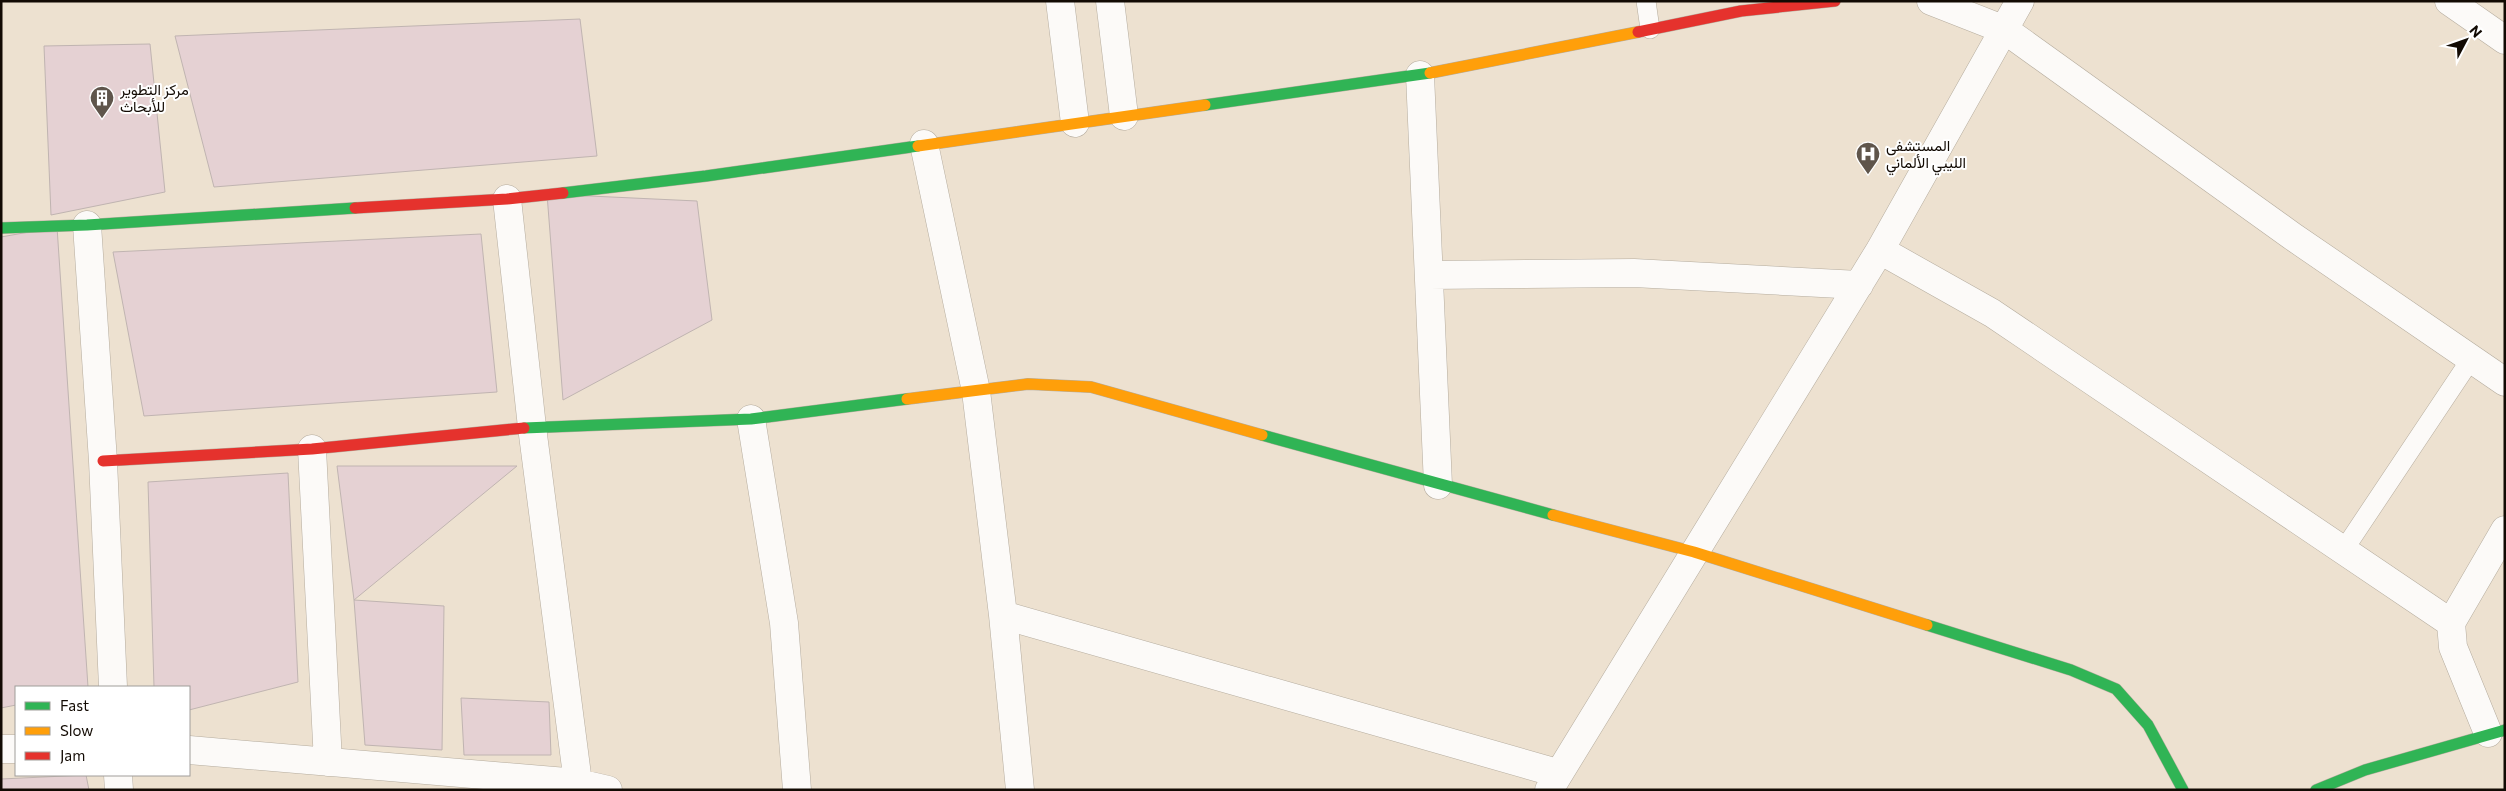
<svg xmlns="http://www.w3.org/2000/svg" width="2506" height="791" font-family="Commissioner,Vazirmatn,sans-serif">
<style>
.building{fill:#e5d1d3;stroke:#c0b4b1}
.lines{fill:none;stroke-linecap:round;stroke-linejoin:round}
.lane-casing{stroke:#b5ac9e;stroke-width:20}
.street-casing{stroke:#b5ac9e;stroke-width:29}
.fast-casing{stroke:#b5ac9e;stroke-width:12}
.slow-casing{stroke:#b5ac9e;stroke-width:12}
.jam-casing{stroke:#b5ac9e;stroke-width:12}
.lane{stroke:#fcfaf8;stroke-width:19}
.street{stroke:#fcfaf8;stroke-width:28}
.fast{stroke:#30b455;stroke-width:11}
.slow{stroke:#ff9f0a;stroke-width:11}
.jam{stroke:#e5322d;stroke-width:11}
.labels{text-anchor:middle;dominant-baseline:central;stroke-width:4;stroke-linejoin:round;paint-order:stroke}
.poi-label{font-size:15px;fill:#120a03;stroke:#fff;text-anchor:start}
</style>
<rect width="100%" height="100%" fill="#ede1d0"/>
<path class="building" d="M580 19 597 156 214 187 175 36Z
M150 44 165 192 51 215 44 46Z
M547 194 697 201 712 320 563 400Z
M57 227 88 687H16V705L1 708V237Z
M481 234 497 392 144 416 113 252Z
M337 466H517L354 600Z
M288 473 298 682 189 710V687H154L148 482Z
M354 600 444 606 442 750 365 745Z
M461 698 549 702 551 755H464Z
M86 775 89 790H1V779Z"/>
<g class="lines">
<defs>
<path id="lane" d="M1646 1 1650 29
M2343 551 2471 359"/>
<path id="street" d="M1060 1 1075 123
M1110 1 1124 116
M1931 1 2005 30 2292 236 2505 382
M2449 1 2505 40
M1420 75 1438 485
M924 144 976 391 1003 615 1020 790
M507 199 532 427 578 783 576 790
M87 225 103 461 113 687
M1880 250 1992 313 2451 623
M1430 275 1634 273 1859 285
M751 419 784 623 797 790
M312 449 328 762
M1003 615 1557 773
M2488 733 2453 647 2451 623 2505 530
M1 749H16
M189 750 578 783 608 790
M118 775 119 790
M1549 790 1880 250 2020 1"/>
<path id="fast" d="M1205 105 1430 73
M563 193 706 176 918 146
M1 228 87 225 355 208
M524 428 751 419 907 399
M1262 435 1553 515
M1927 625 2071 670 2116 689 2148 725 2183 790
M2316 790 2365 770 2505 730"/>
<path id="slow" d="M1430 73 1638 32
M918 146 1205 105
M907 399 1028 384 1091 387 1262 435
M1553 515 1694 552 1927 625"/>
<path id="jam" d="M1638 32 1741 11 1835 1
M355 208 507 199 563 193
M103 461 312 449 524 428"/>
</defs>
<use href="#lane" class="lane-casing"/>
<use href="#street" class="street-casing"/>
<use href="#fast" class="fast-casing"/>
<use href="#slow" class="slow-casing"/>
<use href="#jam" class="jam-casing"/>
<use href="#lane" class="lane"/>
<use href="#street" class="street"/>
<use href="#fast" class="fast"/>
<use href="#slow" class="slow"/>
<use href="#jam" class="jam"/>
</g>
<defs>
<symbol id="building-pin" viewBox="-11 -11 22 30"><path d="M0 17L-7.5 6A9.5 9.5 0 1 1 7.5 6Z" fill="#5f554b" stroke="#fff"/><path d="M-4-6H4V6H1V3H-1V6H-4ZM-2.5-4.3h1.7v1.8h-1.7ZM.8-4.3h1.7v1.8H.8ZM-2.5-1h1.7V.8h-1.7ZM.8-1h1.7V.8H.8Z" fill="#fff"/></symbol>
<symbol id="hospital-pin" viewBox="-11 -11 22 30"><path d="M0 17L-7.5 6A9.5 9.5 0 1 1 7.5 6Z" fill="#5f554b" stroke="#fff"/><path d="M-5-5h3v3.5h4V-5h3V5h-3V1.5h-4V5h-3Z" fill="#fff"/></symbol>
</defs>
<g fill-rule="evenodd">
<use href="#building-pin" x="88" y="84" width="28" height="38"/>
<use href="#hospital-pin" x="1854" y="140" width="28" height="38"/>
</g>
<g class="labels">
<g class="poi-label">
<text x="120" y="89">مركز التطوير<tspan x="120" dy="17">للأبحاث</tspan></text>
<text x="1886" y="145">المستشفى<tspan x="1886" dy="17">الليبي الألماني</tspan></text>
</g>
</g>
<rect width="2506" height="791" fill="none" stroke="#120a03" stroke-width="5"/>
<rect x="15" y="686" width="175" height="90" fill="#ffffff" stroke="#a09d9a"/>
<rect x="25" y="702" width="25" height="8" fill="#30b455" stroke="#a09d9a"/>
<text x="60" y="711" font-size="15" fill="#120a03">Fast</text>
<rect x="25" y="727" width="25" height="8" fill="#ff9f0a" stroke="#a09d9a"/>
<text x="60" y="736" font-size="15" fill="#120a03">Slow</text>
<rect x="25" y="752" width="25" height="8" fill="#e5322d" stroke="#a09d9a"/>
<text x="60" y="761" font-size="15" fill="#120a03">Jam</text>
<g transform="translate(2466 40) rotate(49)" stroke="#ffffff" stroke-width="4" paint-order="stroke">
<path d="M0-4L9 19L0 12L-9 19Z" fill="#120a03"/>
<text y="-8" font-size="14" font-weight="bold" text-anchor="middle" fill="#120a03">N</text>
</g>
</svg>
